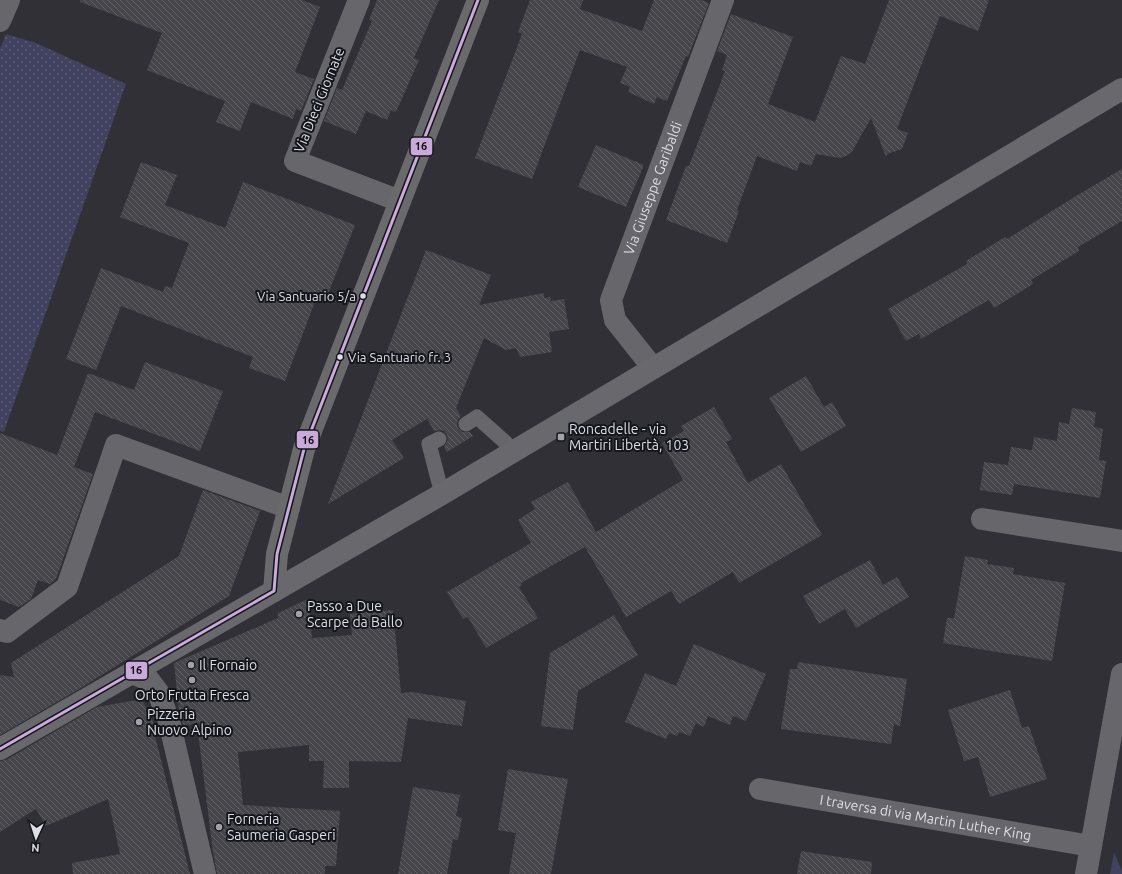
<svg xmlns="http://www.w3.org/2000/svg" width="1122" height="874" font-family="Ubuntu,sans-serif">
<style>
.grass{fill:#414160}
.garden{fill:url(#garden-dots)}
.building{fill:url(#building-back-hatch)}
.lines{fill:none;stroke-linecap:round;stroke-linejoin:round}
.lane{stroke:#67676b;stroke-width:15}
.street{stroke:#67676b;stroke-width:22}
.secondary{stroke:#6a6a6d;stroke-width:22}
.primary{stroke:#68686d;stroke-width:22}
.bus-1-casing{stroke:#15161c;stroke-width:6}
.bus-1{stroke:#caaadb;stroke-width:3}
.bus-dot{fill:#dedee7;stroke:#15161c;stroke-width:1.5}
.poi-dot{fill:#a1a1a9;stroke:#15161c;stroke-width:1.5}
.labels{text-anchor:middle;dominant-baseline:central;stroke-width:4;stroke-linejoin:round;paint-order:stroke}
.bus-label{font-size:13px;fill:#dedee7;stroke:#15161c;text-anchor:end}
.street-label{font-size:14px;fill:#dedee7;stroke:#15161c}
.poi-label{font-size:14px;fill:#dedee7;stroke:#15161c;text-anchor:start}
.line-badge{stroke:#15161c;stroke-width:1.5}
.pale-badge-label{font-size:11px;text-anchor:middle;font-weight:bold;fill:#111}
</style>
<defs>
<pattern id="garden-dots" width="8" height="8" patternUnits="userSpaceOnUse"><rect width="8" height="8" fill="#414160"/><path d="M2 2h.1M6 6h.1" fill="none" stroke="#5c5c77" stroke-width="1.8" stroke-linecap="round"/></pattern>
<pattern id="building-back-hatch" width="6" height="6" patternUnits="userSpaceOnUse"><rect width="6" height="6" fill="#45454a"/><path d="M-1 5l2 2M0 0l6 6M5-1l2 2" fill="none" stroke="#5f5f64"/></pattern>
</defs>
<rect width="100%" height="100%" fill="#303036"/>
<path class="grass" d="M1114 852 1122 871V874H1110Z"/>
<path class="garden" d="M6 34 36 43 126 84 4 432 0 431V49Z"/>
<path class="building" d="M80 0H302L320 7 295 72 314 79 301 111 296 109 293 119 251 102 240 131 216 122 225 101 147 70 162 33 80 2Z
M377 0H439L414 58 419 60 396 112 391 110 387 120 366 111 356 134 324 121 337 88 342 90 372 21 369 20Z
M530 0H583L580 9 642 31 654 0H701L709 3 688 57 686 56 667 101 657 97 654 104 628 92 630 87 620 83 627 67 580 50 532 179 475 158 522 34 518 32Z
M889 0H989L978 31 940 16 897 129 908 133 902 149 887 154 886 157 871 118 852 152 846 156 839 158 816 154 811 166 800 162 797 171 757 156 737 210 739 211 727 243 666 220 686 166H689L725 71 722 70 727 55 717 51 731 14 793 37 768 104 815 122 841 56 865 64Z
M596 145 644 165 626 207 578 187Z
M141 162 177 175 165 205 225 228 243 182 355 225 328 294 319 291 285 381 249 368 253 357 121 306 96 370 66 359 101 268 163 292 165 286 172 288 189 243 120 217Z
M1122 169V221L1078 247 1079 251 1031 280 1033 284 994 308 989 300 921 339 919 334 906 341 888 309 967 264 966 261 1005 237 1007 239 1076 196Z
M426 250 491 275 479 305 544 293V298L550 297 551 301 564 299 569 329 549 332 552 352 520 357 516 348 506 350 484 338 456 408 461 416 458 420 457 424 458 428 462 432H470L473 436 447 452 444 447 448 440 447 435 444 431 440 430 434 431 427 419 392 440 404 458 328 504Z
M145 362 223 391 200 451 95 412 74 467 93 474 56 579 50 584 38 580 31 599 19 607 0 600V433L57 455 88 373 134 390Z
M806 376 824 407 832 402 846 426 801 452 769 398Z
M714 407 732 439 726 442 748 483 781 464 822 535 739 583 733 572 679 604 671 591 626 617 585 547 521 583 522 585 519 587 538 618 486 648 468 617 463 619 447 592 531 543 518 520 535 509 531 502 568 482 596 532 683 480 662 443 684 431 681 426Z
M1072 408 1096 412 1094 427 1103 429 1099 460 1106 461 1100 498 1014 484 1012 495 980 490 984 462 1008 465 1011 447 1032 450 1034 437 1057 441 1059 422 1069 424Z
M203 490 260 511 229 596 79 689 0 735V675L14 677 11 663 179 556Z
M965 556 988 560 987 564 1014 568 1013 574 1065 583 1052 661 943 643 947 618H954Z
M870 560 883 585 897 577 909 597 856 628 845 609 819 624 803 596Z
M308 599 312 638 352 635 350 614 393 610 401 693 412 692 466 701 462 726 408 718 401 762 349 761V788H323L324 761H309V745L238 752 243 805 340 811 336 866H325V874H217L213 852 197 724 183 725 179 711 174 663 278 618V613Z
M614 615 638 655 578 691 573 730 541 726 550 653Z
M694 644 766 674 746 721 733 716 730 725 708 716 704 727 696 723 690 736 679 732 677 736 669 733 666 739 625 722 645 673 676 686Z
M798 662 907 679 900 726 894 724 891 744 781 729 790 669H797Z
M1010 690 1022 728 1029 726 1047 779 990 797 978 757 964 761 948 710Z
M142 699 156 728H153L190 874H73L72 863 120 854 108 799 46 826 36 809 0 832V761L6 760 97 707Z
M508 769 568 779 551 874H509L516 833 498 830Z
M413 787 460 795 456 816 462 818 458 840 453 839 447 874H398Z
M801 851 872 862 871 874H797Z"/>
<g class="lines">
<path class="lane" d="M466 424 477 417 515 451
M439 439 429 444 442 494"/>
<g class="street">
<path d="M359 0 295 161 400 201"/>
<path d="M0 21 9 0"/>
<path id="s1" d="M653 368 615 320 611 300 723 0"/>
<path d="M982 519 1122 541"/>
<path d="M0 630 7 632 67 587 116 445 289 508"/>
<path d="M132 673 149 680 158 692 169 721 205 874"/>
<path id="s2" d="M760 789 1091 846"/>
<path d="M1086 874 1122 674"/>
</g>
<path class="secondary" d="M274 591 277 554 304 449 478 0"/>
<path class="primary" d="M0 749 442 494 1122 89"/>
<defs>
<path id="bus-1" d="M0 749 274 591 277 554 304 449 478 0"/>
</defs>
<use href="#bus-1" class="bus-1-casing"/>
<use href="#bus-1" class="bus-1"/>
</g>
<g class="bus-dot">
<circle cx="363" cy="296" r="3.5"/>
<circle cx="340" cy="357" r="3.5"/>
</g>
<g class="poi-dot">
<rect x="557" y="433" width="8" height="8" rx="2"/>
<circle cx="299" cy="614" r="4"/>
<circle cx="191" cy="665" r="4"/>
<circle cx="192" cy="680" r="4"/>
<circle cx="139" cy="722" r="4"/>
<circle cx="219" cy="827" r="4"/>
</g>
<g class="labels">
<g class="bus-label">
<text x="356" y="296">Via Santuario 5/a</text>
<text x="348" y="357" text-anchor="start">Via Santuario fr. 3</text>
</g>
<g class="street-label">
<text transform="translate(319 100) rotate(-68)">Via Dieci Giornate</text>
<text stroke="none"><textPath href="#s1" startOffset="201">Via Giuseppe Garibaldi</textPath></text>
<text stroke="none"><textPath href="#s2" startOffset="168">I traversa di via Martin Luther King</textPath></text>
</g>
<g class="poi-label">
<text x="569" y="429">Roncadelle - via<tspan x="569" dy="16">Martiri Libertà, 103</tspan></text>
<text x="307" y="606">Passo a Due<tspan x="307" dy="16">Scarpe da Ballo</tspan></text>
<text x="199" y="665">Il Fornaio</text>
<text x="192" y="695" text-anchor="middle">Orto Frutta Fresca</text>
<text x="147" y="714">Pizzeria<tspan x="147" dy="16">Nuovo Alpino</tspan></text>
<text x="227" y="819">Forneria<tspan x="227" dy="16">Saumeria Gasperi</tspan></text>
</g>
</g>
<g class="line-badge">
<rect x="410" y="137" width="23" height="19" rx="4" fill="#caaadb"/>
<rect x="296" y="430" width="23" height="19" rx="4" fill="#caaadb"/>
<rect x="125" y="661" width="23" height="19" rx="4" fill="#caaadb"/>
</g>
<g class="pale-badge-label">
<text x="421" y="150">16</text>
<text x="308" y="444">16</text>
<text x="136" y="674">16</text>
</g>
<g transform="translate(36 838) rotate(183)" stroke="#15161c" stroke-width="3" paint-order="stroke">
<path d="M0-3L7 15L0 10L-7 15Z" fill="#dedee7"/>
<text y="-6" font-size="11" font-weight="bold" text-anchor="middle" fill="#dedee7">N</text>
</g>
</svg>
